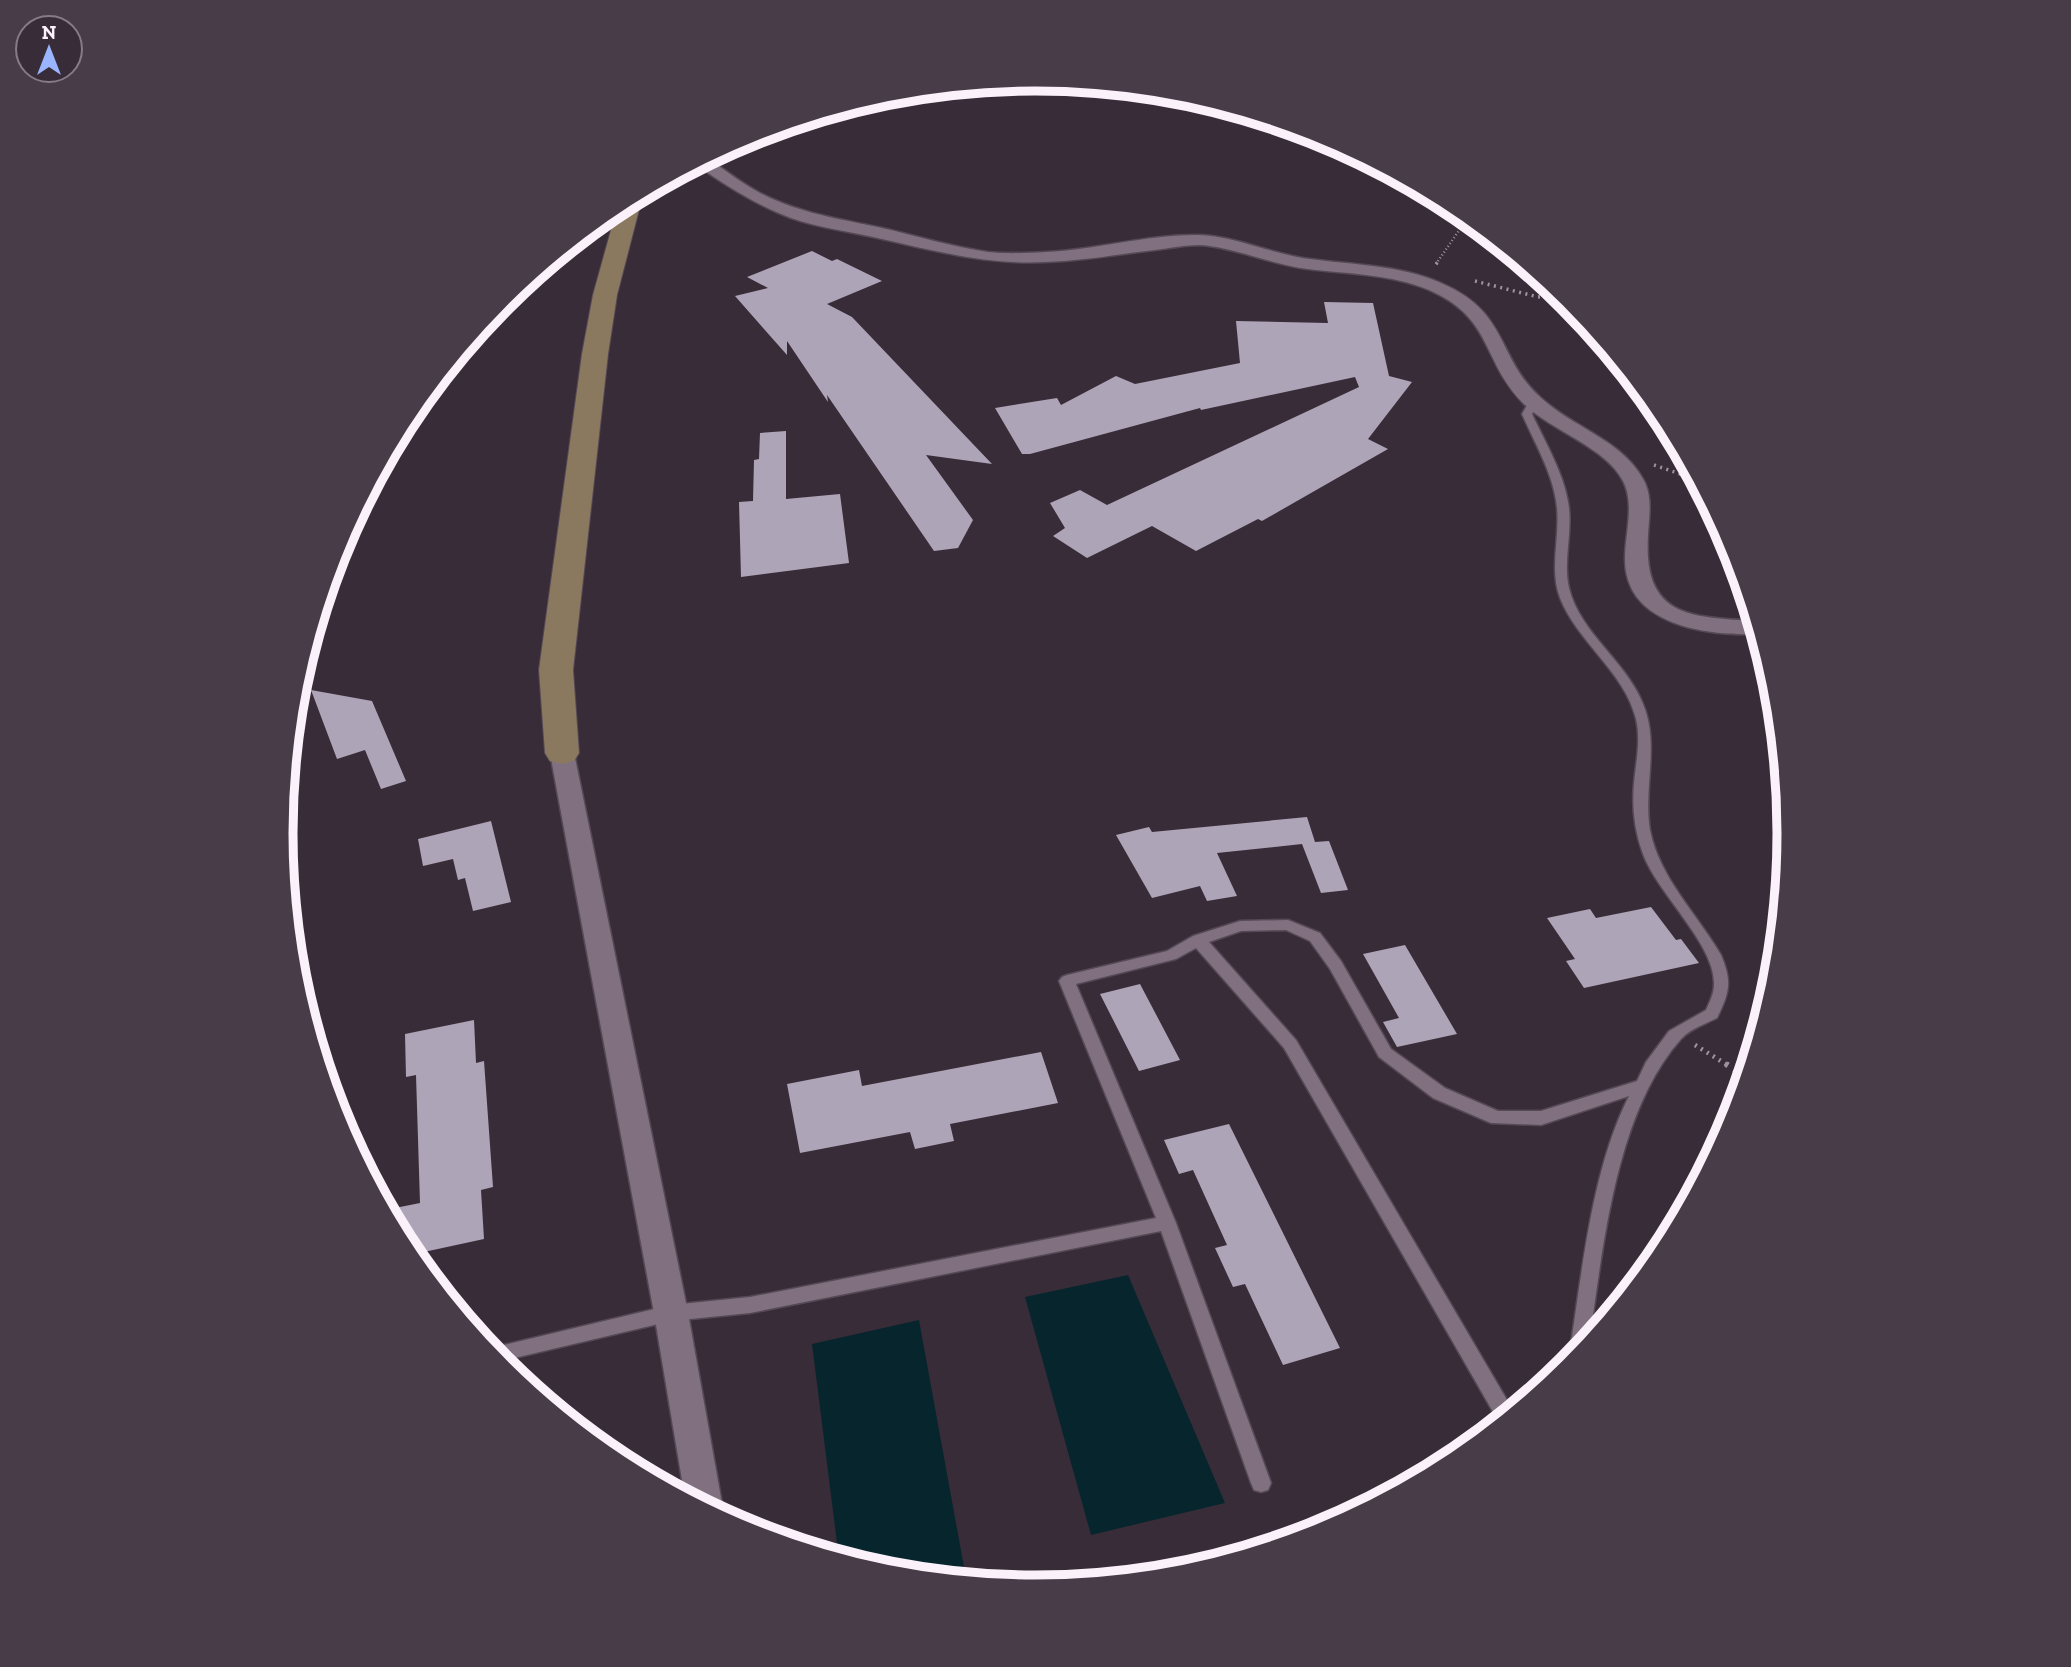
<svg xmlns="http://www.w3.org/2000/svg" width="2071" height="1667" font-family="'Zilla Slab',serif">
<style>
.water{fill:#07252d}
.building{fill:#aea4b7}
.lines{fill:none;stroke-linecap:round;stroke-linejoin:round}
.lane-casing{stroke:#544954;stroke-width:3}
.street-casing{stroke:#544954;stroke-width:3}
.secondary-casing{stroke:#544954;stroke-width:2}
.path-far3{stroke:#9e939e;stroke-width:2.5;stroke-dasharray:1 2.5;stroke-linecap:butt}
.path-far2{stroke:#9e939e;stroke-width:3.5;stroke-dasharray:2 4.5;stroke-linecap:butt}
.path-far1{stroke:#9e939e;stroke-width:4.5;stroke-dasharray:2 5;stroke-linecap:butt}
.path{stroke:#9e939e;stroke-width:6;stroke-dasharray:2.5 7;stroke-linecap:butt}
.lane{fill:#807080;fill-rule:evenodd}
.street{fill:#807080;fill-rule:evenodd}
.secondary{fill:#8a795f;fill-rule:evenodd}
.rim{fill:none;stroke:#faf1fa;stroke-width:9}
</style>
<rect width="100%" height="100%" fill="#392c39"/>
<path class="water" d="M1128 1275 1225 1503 1091 1535 1025 1297Z
M919 1320 964 1567 923 1577 888 1574 839 1559 812 1344Z"/>
<path class="building" d="M812 251 832 261 837 259 882 281 827 304 852 317 992 464 926 455 973 520 958 548 934 551 827 395 828 402 787 341V355L735 296 768 288 747 277Z
M1324 302 1373 303 1389 376 1412 382 1368 439 1388 449 1262 521 1258 519 1196 551 1152 526 1087 558 1053 536 1065 528 1050 503 1080 490 1107 505 1359 387 1355 377 1201 410 1200 408 1030 454H1022L995 408 1057 398 1061 405 1116 376 1135 384 1240 363 1236 321 1328 323Z
M786 431V499L840 494 849 563 741 577 739 502 753 501 754 460 759 459 760 433Z
M311 690 372 701 406 781 381 789 365 750 337 759Z
M1307 817 1315 842 1329 841 1348 890 1321 893 1302 844 1217 853 1237 896 1207 901 1200 886 1152 898 1116 835 1149 827 1152 832Z
M491 821 511 902 473 911 465 878 458 880 453 859 423 866 418 839Z
M1651 907 1676 940 1681 939 1699 963 1584 988 1566 961 1575 959 1547 918 1590 909 1596 918Z
M1405 945 1457 1034 1397 1047 1383 1022 1399 1018 1363 954Z
M1140 984 1180 1060 1139 1071 1100 994Z
M474 1020 476 1063 484 1061 493 1187 481 1190 484 1239 410 1255 385 1210 420 1203 416 1075 406 1077 405 1034Z
M1041 1052 1058 1103 950 1124 954 1141 915 1149 910 1132 800 1153 787 1084 859 1070 862 1086Z
M1229 1124 1340 1348 1283 1365 1245 1284 1233 1287 1215 1248 1227 1245 1193 1170 1179 1174 1164 1140Z"/>
<g class="lines">
<defs>
<path id="lane" d="M1534 399 1539 402 1532 414C1546 444 1565 475 1569 508 1572 535 1563 562 1569 588 1580 633 1626 661 1643 704 1660 744 1643 788 1650 830 1659 877 1697 914 1721 955 1732 981 1730 992 1717 1018 1705 1024 1690 1029 1681 1039 1615 1113 1603 1249 1589 1343L1573 1362 1569 1356C1582 1274 1591 1171 1629 1096L1541 1125 1491 1123 1433 1098 1379 1057 1330 969 1310 941 1286 930 1241 931 1209 942 1296 1040 1514 1412 1500 1424 1284 1048 1196 948 1176 959 1076 984 1176 1223 1271 1483 1268 1490 1261 1492 1254 1490 1251 1483 1161 1231 750 1313 671 1321 497 1362 487 1349 671 1305 750 1297 1156 1218 1059 981 1062 977 1067 975 1167 951 1193 936 1240 921 1288 920 1320 933 1341 961 1391 1049 1445 1088 1498 1111H1541L1637 1081 1646 1062 1669 1031 1706 1010C1709 1003 1714 994 1714 985 1716 944 1655 892 1642 851 1634 829 1632 805 1634 783 1636 762 1641 740 1636 719 1624 671 1578 643 1560 598 1549 569 1560 538 1557 508 1554 475 1535 444 1522 414L1530 400Z"/>
<path id="street" d="M707 158C724 169 741 183 760 193 798 213 840 219 882 228 917 236 953 247 988 252 1006 254 1027 253 1046 252 1095 250 1149 234 1198 235 1232 235 1274 255 1310 259 1354 265 1400 265 1441 283 1509 312 1496 356 1539 396 1571 427 1621 439 1643 479 1653 496 1649 516 1648 535 1643 617 1689 617 1756 621L1760 634C1708 636 1624 626 1625 558 1625 533 1635 504 1623 481 1606 447 1549 430 1522 402 1481 359 1493 318 1429 290 1391 274 1348 274 1308 269 1272 265 1234 247 1200 245 1186 245 1170 248 1155 250 1119 254 1082 261 1045 262 984 265 932 250 873 237 846 231 817 227 791 218 756 205 725 185 695 164Z
M562 745 571 747 574 753 688 1313 723 1509 720 1517 685 1498 654 1313 550 753 553 747Z"/>
<path id="secondary" d="M639 194 642 198 617 295 608 354 573 670 579 753 574 761 562 764 550 761 545 753 539 670 582 354 593 295 618 205Z"/>
</defs>
<use href="#lane" class="lane-casing"/>
<use href="#street" class="street-casing"/>
<use href="#secondary" class="secondary-casing"/>
<path class="path-far3" d="M1305 133 1333 141
M1448 203 1481 238 1523 262
M1436 264 1460 229 1472 220"/>
<path class="path-far2" d="M1436 264 1438 262
M1475 281 1538 297 1563 295
M1654 465 1698 480"/>
<path class="path-far1" d="M1695 1045 1729 1066"/>
<path class="path" d="M1726 1064 1746 1077"/>
<use href="#lane" class="lane"/>
<use href="#street" class="street"/>
<use href="#secondary" class="secondary"/>
</g>
<path d="M0 0H2071V1667H0ZM293 833a742 742 0 1 1 1484 0a742 742 0 1 1-1484 0Z" fill="#483c48" fill-rule="evenodd"/>
<path class="rim" d="M293 833a742 742 0 1 1 1484 0a742 742 0 1 1-1484 0Z"/>
<g transform="translate(49 49)"><circle r="33" fill="#392c39" stroke="#867b86" stroke-width="2"/>
<path d="M0-5L12 26L0 18L-12 26Z" fill="#9ab5fd"/>
<text y="-10" font-size="19" font-weight="bold" text-anchor="middle" fill="#faf1fa">N</text>
</g>
</svg>
